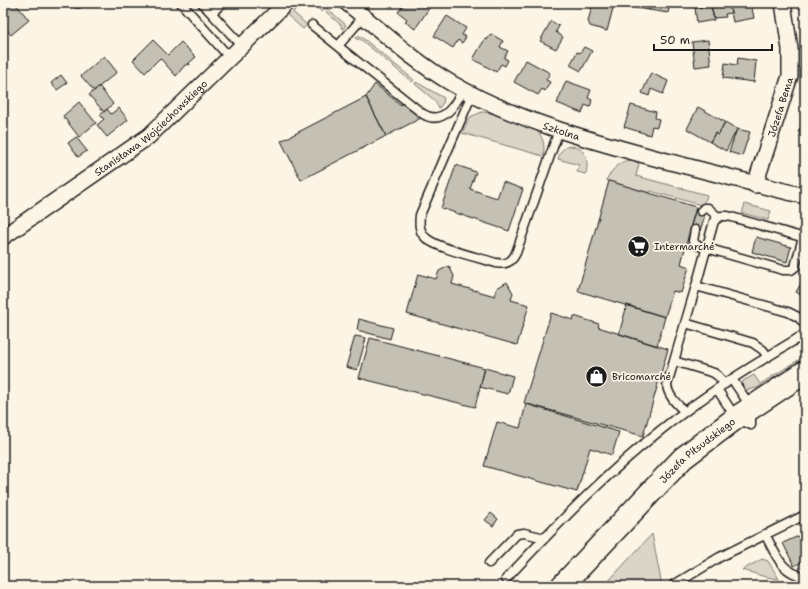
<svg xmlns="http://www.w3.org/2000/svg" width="808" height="589" font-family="'Shantell Sans',sans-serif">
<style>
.green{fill:#dbd5c8;stroke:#7c7872}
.building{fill:#c4c0b3;stroke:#1c1c1c}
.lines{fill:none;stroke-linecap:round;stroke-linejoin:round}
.lane-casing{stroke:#1c1c1c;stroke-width:11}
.street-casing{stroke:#1c1c1c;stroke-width:18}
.secondary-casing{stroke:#1c1c1c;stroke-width:25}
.lane{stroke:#fcf5e5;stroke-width:8}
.street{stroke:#fcf5e5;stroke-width:15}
.secondary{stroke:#fcf5e5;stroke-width:22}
.labels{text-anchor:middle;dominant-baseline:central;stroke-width:3.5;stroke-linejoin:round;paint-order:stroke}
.street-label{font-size:10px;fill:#1c1c1c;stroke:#fcf5e5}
.poi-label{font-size:10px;fill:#1c1c1c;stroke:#fcf5e5;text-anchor:start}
</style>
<rect width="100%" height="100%" fill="#fcf5e5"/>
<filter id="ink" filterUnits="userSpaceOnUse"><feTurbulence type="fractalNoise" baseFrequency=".025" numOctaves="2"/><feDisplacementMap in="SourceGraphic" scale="8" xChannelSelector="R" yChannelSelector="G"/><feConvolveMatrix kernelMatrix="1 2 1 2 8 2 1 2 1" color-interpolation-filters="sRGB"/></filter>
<g filter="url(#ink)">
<path class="green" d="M296 3 300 4 321 3 346 25 343 29 341 28 342 26 324 10 322 12 315 6 298 7 293 12 307 25 303 29 286 14Z
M359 35 414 80 412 82 359 38 358 40 356 38Z
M416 82 444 98 443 103 439 108 433 99 415 84Z
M482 112C492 112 533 125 538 132 544 139 545 147 543 156L462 133 470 117Z
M570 146C586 147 589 161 586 174L577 172 579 165 558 159C560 152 563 147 570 146Z
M634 160 639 164 636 176 707 195 706 199 701 205 650 191V193L606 180C613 169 620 159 634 160Z
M745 204 771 211 768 220 742 213Z
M805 356V359L757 388 747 390 742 386 743 381 754 375 760 384Z
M652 534 662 586H604Z
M762 559 768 561 779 579 766 577 742 570Z"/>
<path class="building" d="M3 3H15L29 20 11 35 3 25Z
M405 3H424L430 7 415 29 405 22 407 19 398 12Z
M593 3H604V5L613 8 607 31 590 26 588 21Z
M629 3H650L649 10 629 7Z
M650 3H670L668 13 649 10Z
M699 3H723V4L700 8Z
M729 3H751L754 18 733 22Z
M729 3 731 13 725 14 726 17 714 18 711 6Z
M711 6 714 20 697 23 695 8Z
M447 16 466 28 462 35 466 37 462 43 458 40 453 48 434 36Z
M551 21 559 26 556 32 563 37 556 49 540 41Z
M491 34 503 41 500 47 508 51 504 58 508 60 505 66 501 64 496 72 473 59 485 39 487 40Z
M153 40 168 55 181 42 196 57 189 63 190 65 188 64 186 65H185L176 76 160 58 145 73 133 60Z
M708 40 711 65 695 67 692 42Z
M584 47 592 51 581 71 570 65 577 52 580 53Z
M104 56 117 72 94 91 81 76Z
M738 58 756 61 754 82 723 78 725 63 737 65Z
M526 60 550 73 546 80 550 82 545 91 542 89 538 95 514 82Z
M651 73 668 81 663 94 651 89 649 96 642 93Z
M61 75 67 83 57 90 51 83Z
M566 81 591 90 588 98 592 100 590 107 585 105 582 113 557 103Z
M375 84 401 105 402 103 421 118 386 136 366 97Z
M99 86 113 104 104 112 89 95Z
M366 97 386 136 301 180 281 141Z
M79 102 96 123 79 137 63 116Z
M631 105 656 112 655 118 659 119 657 127 652 126 650 135 624 127Z
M698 107 725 122 718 135 715 133 710 142 687 129Z
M119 108 128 120 107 137 97 125 104 119 100 115 107 109 111 114Z
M805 120V137L798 132Z
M725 122 737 129 726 151 710 142 715 133 718 135Z
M737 129 750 132 742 156 729 152Z
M76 137 87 151 78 157 68 143Z
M456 165 476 172 470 189 497 198 503 182 523 189 509 231 441 208Z
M609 181 696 207 681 264 689 267 681 293 673 291 665 317 578 291Z
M696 209 706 212 700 231 690 228Z
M756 237 791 247 787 262 752 252Z
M449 266 454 276 452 284 495 296 497 288 507 282 513 293 511 300 529 305 517 345 407 314 418 274 436 279 439 271Z
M805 277V297L796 292Z
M627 305 665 317 657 346 619 334Z
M551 313 573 320 574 316 599 324 598 327 668 349 643 436 524 403Z
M359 319 393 328 390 339 357 330Z
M355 336 366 338 357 370 346 367Z
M370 338 485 368 475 407 359 378Z
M485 368 513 376 508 394 480 387Z
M526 404 619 432 612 455 590 448 577 492 484 466 497 422 520 428Z
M491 513 498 519 493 526 485 520Z
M805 533V561L794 566 783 543Z"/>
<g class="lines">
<defs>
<path id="lane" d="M77 3H79
M181 3 230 58
M202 3 242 46
M212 13 222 3
M364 16 338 46 423 114C443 126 455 105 463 90
M312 25 338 46
M472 94 420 215C419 224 419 232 426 238 436 248 480 258 496 263 506 265 512 262 516 253L559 130
M701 211 704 208H708L718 217
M695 230 693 241 696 245 783 270H791L795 267 803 237
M696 286 714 221 721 216H728L805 238
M685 323 753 343 763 350 768 357
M674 361 667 385C668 396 677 404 684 411
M725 384 718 376 714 373 674 361 696 286 788 312 798 317 805 324
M717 389 736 418 751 425V407L732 379
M765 534C776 554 780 572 805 577
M489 563 517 534 524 533 545 538
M506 579C561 520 618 461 683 413 721 384 764 359 805 334
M672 586 720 557 805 515"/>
<g id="street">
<path id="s1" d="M347 3C381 30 413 61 451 83 513 119 585 139 655 158 705 171 755 184 805 196"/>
<path id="s2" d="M755 185 790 76V49L783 3"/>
<path id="s3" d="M3 237 149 136 286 3"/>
</g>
<g id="secondary">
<path id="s4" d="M562 586 683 458 736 418 805 372"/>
</g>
</defs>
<use href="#lane" class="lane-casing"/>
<use href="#street" class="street-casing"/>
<use href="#secondary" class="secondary-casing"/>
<use href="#lane" class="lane"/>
<use href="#street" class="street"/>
<use href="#secondary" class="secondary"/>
</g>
</g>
<defs>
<symbol id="supermarket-disc" viewBox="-11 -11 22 22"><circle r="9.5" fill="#1c1c1c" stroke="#fcf5e5"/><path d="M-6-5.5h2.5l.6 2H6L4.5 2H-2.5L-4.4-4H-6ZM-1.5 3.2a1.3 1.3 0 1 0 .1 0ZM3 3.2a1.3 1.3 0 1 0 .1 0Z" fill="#fff"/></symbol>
<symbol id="shop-disc" viewBox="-11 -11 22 22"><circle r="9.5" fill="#1c1c1c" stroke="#fcf5e5"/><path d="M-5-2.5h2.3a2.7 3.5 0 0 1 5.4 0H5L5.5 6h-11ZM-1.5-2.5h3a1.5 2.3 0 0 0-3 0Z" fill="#fff"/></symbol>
</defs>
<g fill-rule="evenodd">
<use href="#supermarket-disc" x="626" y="234" width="25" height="25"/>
<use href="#shop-disc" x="584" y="364" width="25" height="25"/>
</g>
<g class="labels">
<g class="street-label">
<text stroke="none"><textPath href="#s2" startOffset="82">Józefa Bema</textPath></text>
<text stroke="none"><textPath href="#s3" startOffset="184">Stanisława Wojciechowskiego</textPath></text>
<text stroke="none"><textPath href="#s1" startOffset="252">Szkolna</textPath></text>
<text stroke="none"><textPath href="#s4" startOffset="192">Józefa Piłsudskiego</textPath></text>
</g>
<g class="poi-label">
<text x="654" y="246">Intermarché</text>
<text x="612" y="376">Bricomarché</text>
</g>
</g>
<rect width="808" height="589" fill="none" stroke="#fcf5e5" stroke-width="16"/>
<rect x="8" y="8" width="792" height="573" fill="none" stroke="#1c1c1c" stroke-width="1.5" filter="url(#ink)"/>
<path d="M654 44v6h118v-6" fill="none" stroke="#1c1c1c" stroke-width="2"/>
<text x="660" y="44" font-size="12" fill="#1c1c1c" stroke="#fcf5e5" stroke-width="3" paint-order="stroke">50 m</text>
</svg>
